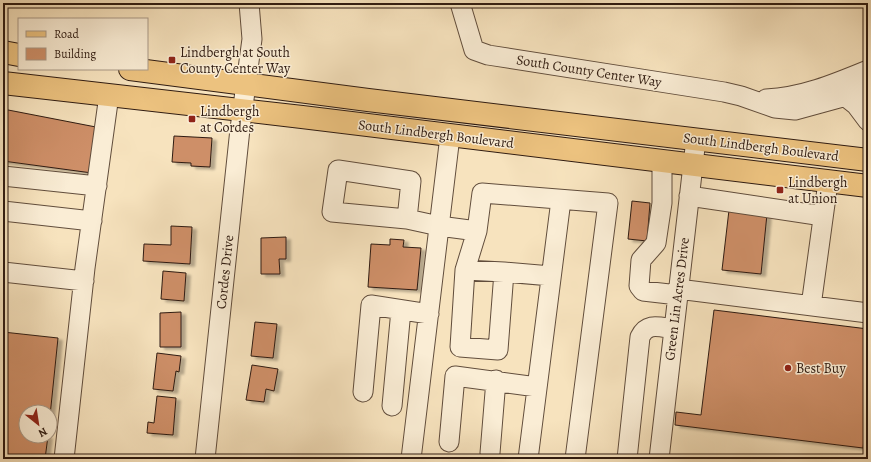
<svg xmlns="http://www.w3.org/2000/svg" width="871" height="462" font-family="Alegreya,serif">
<style>
.building{fill:#ce8f68;stroke:#2f1b11;filter:url(#shadow)}
.lines{fill:none;stroke-linecap:round;stroke-linejoin:round}
.minor-casing{stroke:#614d3c;stroke-width:21}
.major-casing{stroke:#2f1b11;stroke-width:24}
.minor{stroke:#faedd5;stroke-width:19}
.major{stroke:#ecc27f;stroke-width:22}
.poi-dot{fill:#8f2418;stroke:#faedd5;stroke-width:1.5}
.labels{text-anchor:middle;dominant-baseline:central;stroke-width:3;stroke-linejoin:round;paint-order:stroke}
.poi-label{font-size:14px;fill:#2f1b11;stroke:#faedd5;text-anchor:start}
.street-label{font-size:14px;fill:#2f1b11;stroke:#faedd5}
</style>
<defs>
<filter id="shadow"><feDropShadow dx="4.5" dy="2.5" stdDeviation="1" flood-color="#0004"/></filter>
</defs>
<rect width="100%" height="100%" fill="#f7e3be"/>
<filter id="stains"><feTurbulence type="fractalNoise" baseFrequency=".005" numOctaves="4"/><feColorMatrix values="0 0 0 0 .2 0 0 0 0 .09 0 0 0 0 .02 0 0 0 .5 -.17"/></filter>
<radialGradient id="worn" r=".72"><stop offset=".6" stop-color="#630" stop-opacity="0"/><stop offset="1" stop-color="#630" stop-opacity=".3"/></radialGradient>
<path class="building" d="M3 109 101 128 92 173 3 161Z
M174 136 212 138 210 167 191 166V163L172 162Z
M632 201 650 203 647 241 628 239Z
M729 210 767 214 761 274 722 270Z
M171 226 192 227 190 264 143 261 144 244 171 245Z
M286 237V259H279L280 274H261V238Z
M390 239 404 240 403 247 421 248 417 290 368 287 371 244 390 245Z
M163 271 186 273 184 301 161 299Z
M714 310 868 329V406L863 448 675 425 676 412 701 415Z
M181 312V347H160V313Z
M255 322 277 324 273 358 251 356Z
M3 332 58 338 50 416V412H26V436H48L45 459H3Z
M157 353 181 356 179 372 176 371 173 391 153 389Z
M252 365 278 369 274 391 266 389 264 402 246 400Z
M157 396 176 398 173 435 147 433 148 422 154 423Z"/>
<g class="lines">
<defs>
<path id="minor" d="M460 3 474 50 488 55 724 92 741 96 775 108 795 110 846 96 868 87
M837 90 856 105 868 121
M766 99C803 97 834 84 868 70
M662 161V203L656 243 641 260 639 286 643 291 678 295
M3 176 97 186
M689 196 823 216
M3 211 92 221
M407 219 411 181 338 170 332 212 407 219 439 226 477 231 482 193 608 203 575 459
M477 231 465 270 460 347 498 350 504 272
M465 270 504 272 551 276
M3 272 84 281
M678 289 868 313
M811 306 828 182
M363 392 371 305 429 314
M392 406 401 310
M449 442 455 376 537 387
M490 453 496 380
M64 459 85 268 109 95
M205 459 240 129 252 39 249 3
M411 459 450 136
M528 459 561 200
M627 459 640 337C647 322 659 327 674 329
M659 459 696 139"/>
<path id="major" d="M3 52 19 55
M130 69 368 100 868 160
M3 83 302 117 868 186"/>
</defs>
<use href="#minor" class="minor-casing"/>
<use href="#major" class="major-casing"/>
<use href="#minor" class="minor"/>
<use href="#major" class="major"/>
</g>
<g class="poi-dot">
<rect x="168" y="56" width="8" height="8" rx="2"/>
<rect x="188" y="115" width="8" height="8" rx="2"/>
<rect x="776" y="186" width="8" height="8" rx="2"/>
<circle cx="788" cy="368" r="4"/>
</g>
<g class="labels">
<g class="poi-label">
<text x="180" y="52">Lindbergh at South<tspan x="180" dy="16">County Center Way</tspan></text>
<text x="200" y="111">Lindbergh<tspan x="200" dy="16">at Cordes</tspan></text>
<text x="788" y="182">Lindbergh<tspan x="788" dy="16">at Union</tspan></text>
<text x="796" y="368">Best Buy</text>
</g>
<g class="street-label">
<text transform="translate(589 71) rotate(9)">South County Center Way</text>
<text transform="translate(436 134) rotate(7)">South Lindbergh Boulevard</text>
<text transform="translate(761 147) rotate(7)">South Lindbergh Boulevard</text>
<text transform="translate(225 272) rotate(-84)">Cordes Drive</text>
<text transform="translate(677 299) rotate(-83)">Green Lin Acres Drive</text>
</g>
</g>
<rect width="871" height="462" fill="none" stroke="#f7e3be" stroke-width="16"/>
<rect x="4" y="4" width="863" height="454" fill="none" stroke="#2f1b11" stroke-width="2"/>
<rect x="8" y="8" width="855" height="446" fill="none" stroke="#2f1b11"/>
<rect x="18" y="18" width="130" height="52" fill="#faedd5" stroke="#a99987"/>
<rect x="26" y="31" width="20" height="6" fill="#ecc27f" stroke="#a99987"/>
<text x="54" y="38" font-size="12" fill="#2f1b11">Road</text>
<rect x="26" y="48" width="20" height="12" fill="#ce8f68" stroke="#a99987"/>
<text x="54" y="58" font-size="12" fill="#2f1b11">Building</text>
<g transform="translate(38 424) rotate(150)"><circle r="19" fill="#faedd5" stroke="#a99987"/>
<path d="M0-3L7 15L0 10L-7 15Z" fill="#8f2418"/>
<text y="-6" font-size="11" font-weight="bold" text-anchor="middle" fill="#2f1b11">N</text>
</g>
<rect width="100%" height="100%" filter="url(#stains)"/>
<rect width="100%" height="100%" fill="url(#worn)"/>
</svg>
